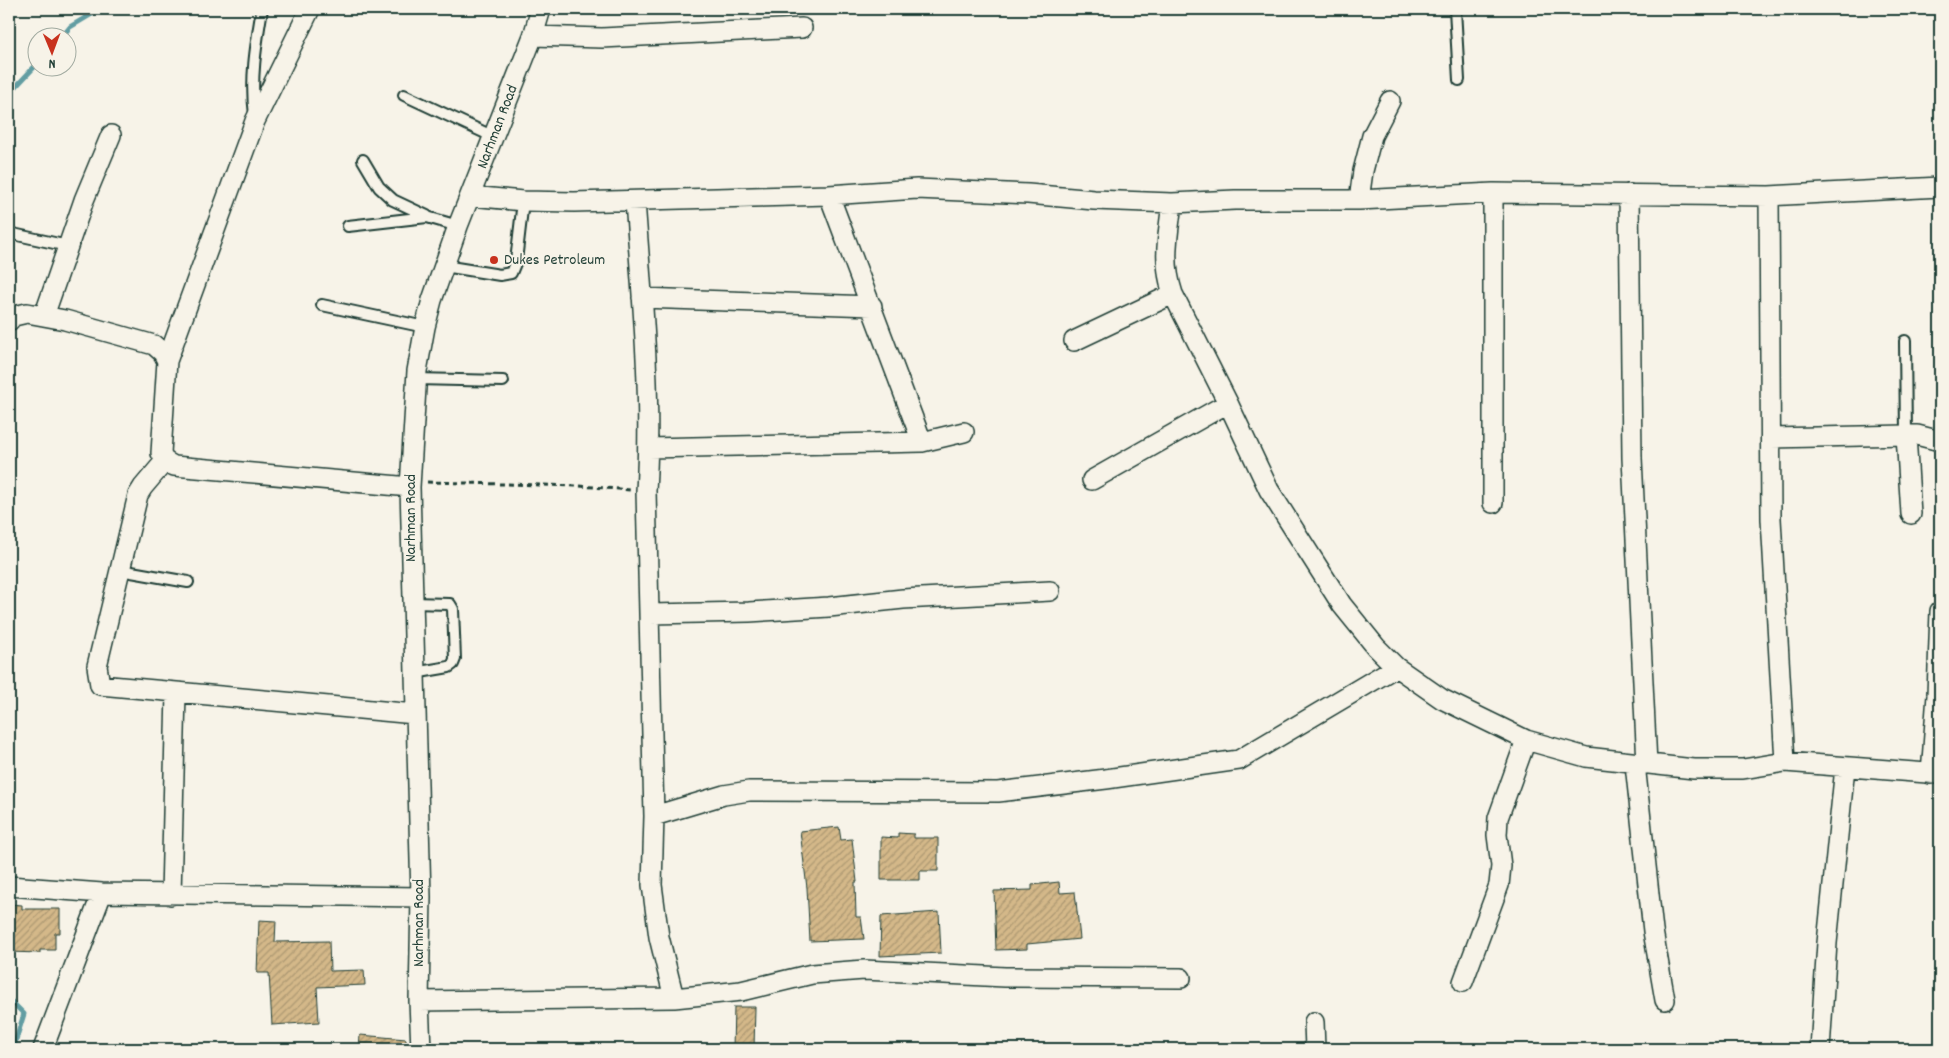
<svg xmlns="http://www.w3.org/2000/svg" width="1949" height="1058" font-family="Dekko,sans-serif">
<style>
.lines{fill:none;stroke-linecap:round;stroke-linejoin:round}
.stream{stroke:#629da2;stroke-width:5}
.building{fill:url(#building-hatch);stroke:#1f3d34}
.service-casing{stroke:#1f3d34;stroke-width:14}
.minor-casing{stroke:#1f3d34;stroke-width:22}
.path{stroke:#1f3d34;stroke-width:3;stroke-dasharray:5 4;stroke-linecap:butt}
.service{stroke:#f7f3e8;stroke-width:10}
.minor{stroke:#f7f3e8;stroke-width:19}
.poi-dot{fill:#c8321e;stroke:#f7f3e8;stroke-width:2}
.labels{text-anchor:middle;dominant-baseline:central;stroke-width:4;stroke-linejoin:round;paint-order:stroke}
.street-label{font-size:16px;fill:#1f3d34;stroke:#f7f3e8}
.poi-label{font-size:16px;fill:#1f3d34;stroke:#f7f3e8;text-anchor:start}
</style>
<defs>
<pattern id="building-hatch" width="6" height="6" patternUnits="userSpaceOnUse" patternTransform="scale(1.25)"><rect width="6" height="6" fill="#d4b889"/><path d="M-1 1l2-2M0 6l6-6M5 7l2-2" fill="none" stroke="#ab9771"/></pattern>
</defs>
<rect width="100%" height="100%" fill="#f7f3e8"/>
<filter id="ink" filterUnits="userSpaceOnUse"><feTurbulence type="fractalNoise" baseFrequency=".02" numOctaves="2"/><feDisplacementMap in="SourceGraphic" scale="10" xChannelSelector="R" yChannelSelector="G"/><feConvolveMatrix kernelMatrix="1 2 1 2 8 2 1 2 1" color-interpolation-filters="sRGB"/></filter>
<g filter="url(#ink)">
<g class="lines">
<path class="stream" d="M61 38 70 27 100 9
M9 94 38 63
M9 999 24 1014 13 1049"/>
</g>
<path class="building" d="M839 827 841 840 852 839 857 882H855L856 917H861L864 939 810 941 807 888 800 831Z
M898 833 914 834V838H938V871H920V880H881V837L898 838Z
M1059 882 1060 893 1075 892 1080 939 1027 944V949L996 950 994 891 1032 890V885Z
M9 904 22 905V909H60V933H55V950H40V953L9 952Z
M939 912 941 953 880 956 881 916Z
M259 920 276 921 275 942 329 941 330 971 364 970 365 985 317 987 319 1022 272 1025 269 973H257Z
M734 1007H755L754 1049H733Z
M360 1035 406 1039V1049H359Z"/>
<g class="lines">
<defs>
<path id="service" d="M1455 9 1459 80
M404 95 494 137
M255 115C250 79 256 45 262 9
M363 160 379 187 393 200 427 216
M348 226 427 217 458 226
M13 234 68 246
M444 266 500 275 511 273 516 261 523 201
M322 305 425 327
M1905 341 1906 435
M416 379 503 381
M120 570 188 582
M412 603 450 604 453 609 455 659 453 664 449 667 414 673"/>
<path id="minor" d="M533 36 602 38 802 28
M1629 194 1632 458 1647 764
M829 195 922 442
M471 196 523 201 574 202 829 195 917 189 1028 194 1094 200 1172 203 1235 200H1359L1493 193 1769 196 1940 187
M1769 196 1771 519 1785 762
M1359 200 1363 171 1372 136 1390 101
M635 201C642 297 652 395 646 491L654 816 652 885 659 937 674 998
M1172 203C1168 237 1162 261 1173 294L1228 403 1269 490 1342 605 1376 647 1396 667 1442 699 1526 740 1586 757 1694 769H1743L1785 762 1940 774
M642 298 872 306
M44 316 84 200 111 135
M9 321 14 316 27 313 65 320 154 345 163 353 167 361 161 453 165 461 174 466 410 487
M1074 341 1173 294
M167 361 255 121 310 9
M1906 435H1917L1940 441
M1771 438 1906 435 1911 514
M649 448 922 442 964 432
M165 461 143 487 138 495 97 666 100 685 415 714
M1092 480 1228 403
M1493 503V193
M650 614 749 612 829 607 903 599 1050 591
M1635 764 1653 931 1665 1000
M1931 774 1937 695 1940 611
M654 816 724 795 749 791 998 792 1106 779 1239 760 1396 667
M9 886 102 893 421 897
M171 895 176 693
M1463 982 1499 885 1501 866 1497 835 1498 818 1526 740
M419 1001 674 998 741 991 812 974 864 970 1005 977 1181 978
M1314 1022 1315 1049
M43 1049 102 893
M421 1049 419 1001 421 897 410 487 417 371 425 327 432 300 458 226 533 36 541 9
M1820 1049 1827 943 1845 767"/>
</defs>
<use href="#service" class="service-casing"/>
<use href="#minor" class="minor-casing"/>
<path class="path" d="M427 482 580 486 630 490"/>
<use href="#service" class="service"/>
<use href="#minor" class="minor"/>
</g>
</g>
<circle class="poi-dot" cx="494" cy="260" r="5"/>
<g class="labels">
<g class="street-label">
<text transform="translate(498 127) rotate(-69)">Narhman Road</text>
<text transform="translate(411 518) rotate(-90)">Narhman Road</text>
<text transform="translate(419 923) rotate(-90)">Narhman Road</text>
</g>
<g class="poi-label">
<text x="504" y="260">Dukes Petroleum</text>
</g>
</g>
<rect width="1949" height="1058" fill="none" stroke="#f7f3e8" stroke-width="30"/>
<rect x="15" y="15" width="1919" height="1028" fill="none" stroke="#1f3d34" stroke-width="2" filter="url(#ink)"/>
<g transform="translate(52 52) rotate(179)"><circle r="24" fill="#f7f3e8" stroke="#a1aaa0"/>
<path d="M0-4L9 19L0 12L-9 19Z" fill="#c8321e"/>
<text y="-8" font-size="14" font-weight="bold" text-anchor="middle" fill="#1f3d34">N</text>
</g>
</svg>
